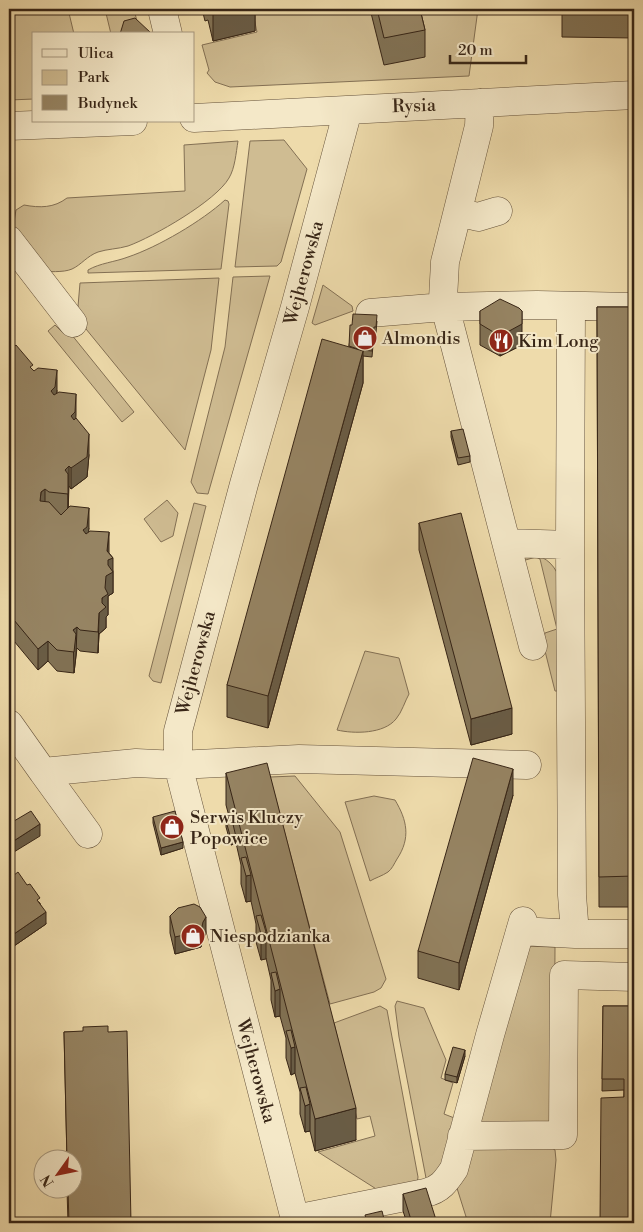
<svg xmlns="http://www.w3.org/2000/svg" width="643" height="1232" font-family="'Libre Bodoni',serif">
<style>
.green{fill:#cfbc92;stroke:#837054}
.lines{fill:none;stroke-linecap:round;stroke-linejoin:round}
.minor-casing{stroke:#65523b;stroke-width:29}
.minor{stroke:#f4e8c8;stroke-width:28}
.wall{fill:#817255;stroke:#372516}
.shaded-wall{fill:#695c45;stroke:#372516}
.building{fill:#968463;stroke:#372516}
.labels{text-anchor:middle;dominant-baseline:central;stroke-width:4;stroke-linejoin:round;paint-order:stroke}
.street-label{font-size:18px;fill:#372516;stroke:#f4e8c8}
.poi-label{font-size:18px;fill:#372516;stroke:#f4e8c8;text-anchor:start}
</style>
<rect width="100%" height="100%" fill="#eedbab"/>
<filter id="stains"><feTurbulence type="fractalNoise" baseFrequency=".004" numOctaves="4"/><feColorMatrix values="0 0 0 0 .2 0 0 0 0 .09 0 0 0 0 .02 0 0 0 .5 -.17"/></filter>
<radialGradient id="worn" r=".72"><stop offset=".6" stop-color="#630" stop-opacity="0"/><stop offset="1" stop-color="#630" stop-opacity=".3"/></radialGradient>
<path class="green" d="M9 9H68L74 34H34V99L9 100Z
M105 9H134L140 34H111Z
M252 9H478L469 76 230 87 215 82 207 73 209 70 202 45 257 32Z
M284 140 307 169 281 262 277 266 235 267 250 141Z
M238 141C236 153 235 168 229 178 216 201 153 237 128 246 118 249 107 249 98 252 87 256 81 265 72 269 63 273 48 271 38 272L12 234 16 210 24 205C40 208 54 208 67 198L185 191 184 145Z
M225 200 228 201 229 204 221 269 88 273V270C100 263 115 262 128 257 158 247 202 221 225 200Z
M270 276 208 494 197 493 191 482 225 347 233 277Z
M219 278 211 350 185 450 77 318 80 283Z
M323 285 352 306 353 311 315 325 312 323Z
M55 325 62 332 67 329 134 412 122 422 48 331Z
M167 500 178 513 173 536 161 542 144 519Z
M194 503 206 506 161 683 153 681 149 676Z
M526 554C542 554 553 562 559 577L560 691H555L543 643 545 633 557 629 540 559 536 557 522 561 521 557Z
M365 651 399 658 409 694C405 701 402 712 396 719 384 734 354 734 337 730Z
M295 776 340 832 386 979 381 988 374 992 330 1004 270 777Z
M374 796 395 800C407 820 411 838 397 859 394 864 392 869 388 872 382 876 375 878 370 881L345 802Z
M525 946 555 947 554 1114 549 1123 482 1125 475 1121Z
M397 1001 424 1008 446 1060 441 1078 453 1083 444 1114 457 1119 441 1173 429 1182 426 1178 399 1037 395 1006Z
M380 1006 387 1010 418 1177 417 1184 381 1192 318 1152 375 1136 370 1116 357 1119 334 1023Z
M546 1144 555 1150 556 1160 550 1223H468L456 1185 472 1149Z"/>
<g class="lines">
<defs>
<path id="minor" d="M162 9 168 34
M480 103 479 126 445 262 443 299 533 646
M194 118 634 95
M9 126 133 121
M458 212 478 217 498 211
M9 240 73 323
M571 307 570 545 572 895 575 934
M370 313 444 307 537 305 634 307
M508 543 570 545
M9 724 43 772 136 763 178 765 299 759 527 765
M43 772 88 834
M520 931 575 934H634
M462 1136 563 1135 564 975 634 977
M295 1219 425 1193C440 1190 446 1181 454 1169L490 1035 523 921
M296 1223 178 765V731L244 484 295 307 348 110"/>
</defs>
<use href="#minor" class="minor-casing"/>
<use href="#minor" class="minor"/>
</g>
<path class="wall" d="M202 9H255V31L213 41 208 20 205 21Z
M370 9H420L425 30V57L384 65Z
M562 9H634V38L562 37Z
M597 307H634V907H599Z
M480 311 522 332V345L500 356 480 345Z
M377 321 376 333H374L372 357 363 356V383L268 728 227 717V685L349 346 352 325Z
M9 351 57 390V393L76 419 89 455 87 477 71 489 69 486 68 487V508L89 528 88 532 109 553 113 572V593L108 596V615L106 617V628L99 634 98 653 80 651 77 648 74 673 57 671 48 661 38 670 9 635Z
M451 431 470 456V462L458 465 451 437Z
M419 523 512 734 471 745 419 550Z
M226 773 356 1140 315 1151 310 1131 305 1132 300 1114V1092L295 1073 291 1075 286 1058V1038L280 1016 275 1017 271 1000V980L266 958 261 960 256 942V924L251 901 246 902 241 884V865L236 843 231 845 226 827V821L230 820 226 805Z
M513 795 459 990 418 978V951Z
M153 817 183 848 161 855 153 823Z
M9 879 40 903 46 924 14 946 9 939Z
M170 916 206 934 203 938 201 947 175 954 170 933Z
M603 1006H634L624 1097V1090L602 1091Z
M64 1032H108L131 1223H68L67 1190H72V1160H67Z
M465 1056 457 1083 445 1080V1074Z
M403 1194 437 1223H407L403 1211Z"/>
<path class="shaded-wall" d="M213 9H255V31L213 41Z
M522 311V345L500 356V336Z
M363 351V383L268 728V696Z
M57 370V390L55 408 51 391Z
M76 394V415L75 433 71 416Z
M89 434V455L87 477 71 489V468Z
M69 466V486L68 514V488L65 470Z
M45 489V509L40 501 41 492Z
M89 508V528L87 548 83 530Z
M109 532V553L113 558V593L108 596V615L106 617V628L99 634 98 653 99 613 102 598Z
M77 627 76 655 74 673 73 630Z
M48 641V661L38 670V649Z
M512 708V734L471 745V719Z
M513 769V795L459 990V963Z
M40 824V836L9 855V844Z
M236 837V843L231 845V839Z
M183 842V848L161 855V848Z
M251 875V901L246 902V876Z
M46 912V924L14 946V934Z
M206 917V934L203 938 201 947 175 954V937L203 922Z
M266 932V959L261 960V934Z
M280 989V1016L275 1017V991Z
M295 1047V1073L291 1075V1048Z
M465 1050V1056L457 1083V1077Z
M310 1104V1131L305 1132V1106Z
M356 1108V1140L315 1151V1119Z"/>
<path class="building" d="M377 9H420L425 30 384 38Z
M135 18 151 33V34H120L124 21Z
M500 299 519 308 522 311V324L500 336 480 324V311Z
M597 307H634V876L599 877Z
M353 314 377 315 376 327H374L372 351 361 350 349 346 350 325H352Z
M322 339 363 351 268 696 227 685Z
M16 345 33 365 30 367 34 371 38 368 57 370 55 387 51 391 54 395 59 392 76 394 75 412 71 416 74 420 76 418 89 434 87 457 71 468 69 466 65 470 68 474V494L49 492 45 489 41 492 40 501 49 502 61 515 70 506 89 508 87 527 83 530 86 534 90 531 109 532 107 551 113 558 108 560V565L113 572 106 576 105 588 108 594 102 598V603L106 607 99 613 98 632 80 630 77 627 73 630 76 634 74 652 57 650 48 641 38 649 9 614V351Z
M463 429 470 456 458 458 451 431Z
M461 513 512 708 471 719 419 523Z
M473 758 513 769 459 963 418 951Z
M267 763 356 1108 315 1119 226 773Z
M31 811 40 824 9 844V824Z
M175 811 183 842 161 848 153 817Z
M232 820 236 837 231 839 226 821Z
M246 857 251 875 246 876 241 858Z
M18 872 27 885 30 884 40 898 37 900 46 912 14 934 9 927V879Z
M194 904 200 907 206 917 203 922 201 931 175 937 170 916 178 908Z
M261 915 266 932 261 934 256 916Z
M276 972 280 989 275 991 271 973Z
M603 1006H634V1223H600L601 1098 624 1097V1079H602Z
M108 1026V1032L127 1031 131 1223H69L68 1190H72V1160H67L64 1032 83 1031V1027Z
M291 1030 295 1047 291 1048 286 1031Z
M453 1047 465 1050 457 1077 445 1074Z
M306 1087 310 1104 305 1106 300 1088Z
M426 1188 437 1223H412L403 1194Z
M382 1211 385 1223H367L365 1215Z"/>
<defs>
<symbol id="shop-disc" viewBox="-11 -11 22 22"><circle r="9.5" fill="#8f2418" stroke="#f4e8c8"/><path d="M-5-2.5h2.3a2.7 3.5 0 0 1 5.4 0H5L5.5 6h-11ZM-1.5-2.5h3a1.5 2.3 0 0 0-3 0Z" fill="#fff"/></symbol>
<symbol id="restaurant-disc" viewBox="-11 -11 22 22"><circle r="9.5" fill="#8f2418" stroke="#f4e8c8"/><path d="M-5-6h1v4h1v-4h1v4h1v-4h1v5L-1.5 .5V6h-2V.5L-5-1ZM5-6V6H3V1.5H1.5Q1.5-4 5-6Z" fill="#fff"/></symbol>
</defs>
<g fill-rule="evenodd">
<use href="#shop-disc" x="351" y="324" width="28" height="28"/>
<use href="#restaurant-disc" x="487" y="327" width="28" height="28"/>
<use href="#shop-disc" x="158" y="813" width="28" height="28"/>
<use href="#shop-disc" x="179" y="922" width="28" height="28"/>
</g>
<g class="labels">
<g class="street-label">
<text transform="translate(414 106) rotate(-2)">Rysia</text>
<text transform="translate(304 273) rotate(-75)">Wejherowska</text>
<text transform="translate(196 663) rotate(-75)">Wejherowska</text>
<text transform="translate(256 1071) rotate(75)">Wejherowska</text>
</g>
<g class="poi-label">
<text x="382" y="338">Almondis</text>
<text x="518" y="341">Kim Long</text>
<text x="190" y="817">Serwis Kluczy<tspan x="190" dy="21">Popowice</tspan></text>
<text x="210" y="936">Niespodzianka</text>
</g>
</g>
<rect width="643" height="1232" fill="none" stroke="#eedbab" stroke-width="30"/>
<rect x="10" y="10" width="623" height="1212" fill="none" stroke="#372516" stroke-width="2.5"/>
<rect x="15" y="15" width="613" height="1202" fill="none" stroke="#372516"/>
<rect x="32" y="32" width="162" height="90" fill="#f4e8c8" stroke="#a89a81"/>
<rect x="42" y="49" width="25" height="8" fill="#f4e8c8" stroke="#a89a81"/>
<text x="78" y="58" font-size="15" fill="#372516">Ulica</text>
<rect x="42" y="70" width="25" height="15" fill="#cfbc92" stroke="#a89a81"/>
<text x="78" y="82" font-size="15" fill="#372516">Park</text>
<rect x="42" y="95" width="25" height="15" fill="#968463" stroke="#a89a81"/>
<text x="78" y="108" font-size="15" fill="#372516">Budynek</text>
<g transform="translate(58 1174) rotate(237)"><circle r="24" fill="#f4e8c8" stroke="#a89a81"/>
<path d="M0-4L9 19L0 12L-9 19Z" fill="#8f2418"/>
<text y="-8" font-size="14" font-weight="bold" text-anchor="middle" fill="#372516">N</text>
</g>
<path d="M450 55v8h76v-8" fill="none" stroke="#372516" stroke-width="2.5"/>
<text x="458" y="55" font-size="15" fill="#372516" stroke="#f4e8c8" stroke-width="4" paint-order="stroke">20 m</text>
<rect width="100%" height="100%" filter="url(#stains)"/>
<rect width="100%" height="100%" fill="url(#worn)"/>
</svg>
